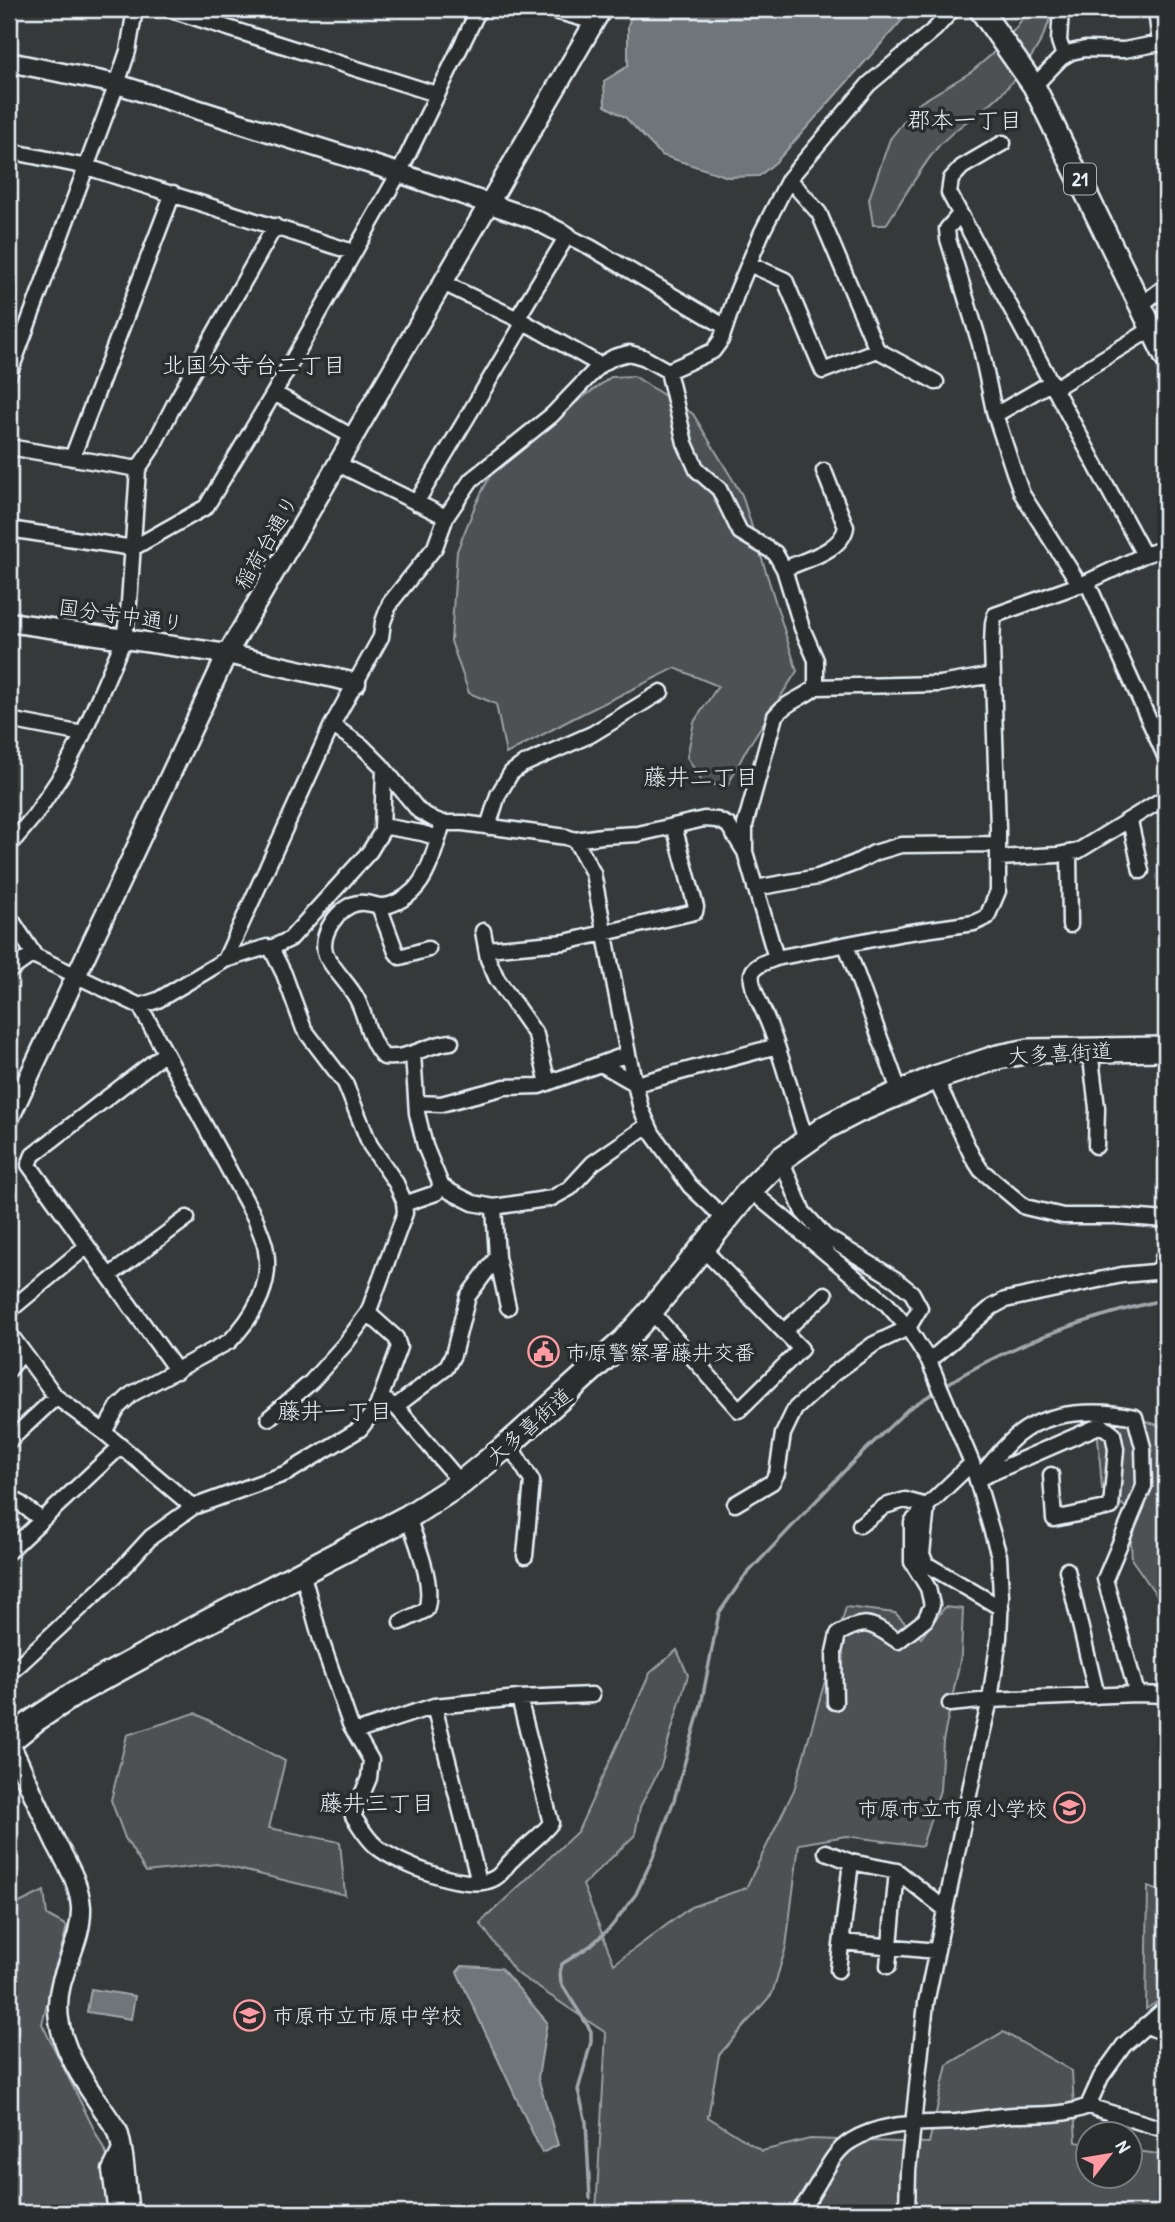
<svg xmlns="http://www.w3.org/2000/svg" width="1175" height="2222" font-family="'Patrick Hand','Klee One',sans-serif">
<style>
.green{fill:#4d5152;stroke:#9aa1a5;stroke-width:2}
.water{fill:#707579;stroke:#a0a7ac;stroke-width:2}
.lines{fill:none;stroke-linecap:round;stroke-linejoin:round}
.stream{stroke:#a0a7ac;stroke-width:3.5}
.minor-casing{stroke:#e8f1f8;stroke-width:19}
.tertiary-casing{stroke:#e8f1f8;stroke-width:23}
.primary-casing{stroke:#e8f1f8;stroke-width:26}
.trunk-casing{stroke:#e8f1f8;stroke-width:28}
.minor{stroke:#2a2d2e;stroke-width:14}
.tertiary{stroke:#2a2d2e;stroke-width:18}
.primary{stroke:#2a2d2e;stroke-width:21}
.trunk{stroke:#2a2d2e;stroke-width:23}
.labels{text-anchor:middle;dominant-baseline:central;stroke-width:7;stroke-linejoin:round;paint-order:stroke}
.shield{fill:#2a2d2e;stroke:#afb6bb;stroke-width:2}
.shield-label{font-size:19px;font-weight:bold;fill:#e8f1f8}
.street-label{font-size:21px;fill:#e8f1f8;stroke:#2a2d2e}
.poi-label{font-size:21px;fill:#e8f1f8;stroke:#2a2d2e;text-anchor:start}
.neighbourhood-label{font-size:23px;fill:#e8f1f8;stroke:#2a2d2e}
</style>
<rect width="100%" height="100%" fill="#35393a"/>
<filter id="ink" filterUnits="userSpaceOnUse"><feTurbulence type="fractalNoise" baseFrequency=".0143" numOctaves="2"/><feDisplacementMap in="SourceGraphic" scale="14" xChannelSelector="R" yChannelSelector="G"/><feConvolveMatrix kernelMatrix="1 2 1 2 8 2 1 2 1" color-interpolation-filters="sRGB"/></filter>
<g filter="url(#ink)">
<path class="green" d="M1028 9H1052C1048 38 1023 71 1003 92 983 113 956 125 937 148 918 172 902 200 886 225H873L869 199 890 139 918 104 971 72 991 55 1017 27Z
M634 376 693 414 742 495 797 671 746 750 728 785H704L687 757 694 722 718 686 675 668 572 719 506 754 496 704 469 693 451 641 457 551 475 506 498 459 611 377Z
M1128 1415 1166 1428V1602L1160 1600 1132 1560 1129 1510 1102 1489 1097 1425Z
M846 1607 895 1613 921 1638 945 1607 963 1609 961 1656 943 1741 940 1790 922 1846 846 1836 799 1844 786 1947 772 1994 719 2055 708 2117 762 2151 810 2139 929 2143 947 2065 1003 2032 1072 2071 1076 2142 1087 2144 1088 2176H1130V2150L1166 2155V2213H596L606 2033 515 1972 480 1923 578 1831 650 1673 677 1650 688 1675 661 1766 640 1807 635 1835 583 1885 614 1964 691 1907 746 1888 794 1790Z
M195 1713 285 1761 269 1828 340 1842 345 1895 217 1864 146 1872 125 1838 111 1800 127 1735Z
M1148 1887 1166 1893V1996L1146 2009Z
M44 1891 47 1915 67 1926 42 2024 119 2180 124 2213H10L9 2210V1908Z"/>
<path class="water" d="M634 9H912L777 161 759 176 728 177 661 155 625 117 605 106 604 81 628 66V25Z
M462 1966 501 1968 547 2022 538 2078 558 2145 542 2153 457 1972Z
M91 1989 135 1996 131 2019 87 2012Z"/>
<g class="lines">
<path class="stream" d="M944 1386C1011 1343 1089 1317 1166 1299
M590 2198 586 2122 578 2090 591 2042V2031L561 1983 560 1972 562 1964 590 1946 611 1927 636 1894 653 1857 674 1800 701 1705 719 1613 744 1577 851 1464 908 1409 938 1390"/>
<defs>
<path id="minor" d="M168 9 436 94
M548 9 595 22
M1061 9 1059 41 1064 56
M1156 9 1160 44
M1034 86 1061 58 1071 52 1085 49 1124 50 1166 42
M1003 143 962 167 951 179 949 193 1144 555
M9 151 87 167 353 252
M789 179 819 213 877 350 936 382
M960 214 947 229 948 239 980 344 994 411 1014 472 1022 494 1080 585
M749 264 785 280 823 371 877 350
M443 283 524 322 600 365
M1142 304 1166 286
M517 319 567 236 590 247 724 326
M668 371 713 351 721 340 737 292 762 232 789 179 869 84 935 29 953 9
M9 375 117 84 128 51 135 9
M1055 388 1153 328
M274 393 353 437
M995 415 1052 382
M9 447 138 469
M72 458 173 193
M338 464 446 517
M416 503 524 322
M9 529 133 548 206 507 274 393 399 173 479 9
M784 569C804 560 842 551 846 527L824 471
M1087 582 1166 758
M9 720 83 734
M332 725 362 746 381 765 419 811 433 819 443 823H463L566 837 575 840 602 836 638 834 704 819 717 820 728 825 745 852 776 958
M1130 821 1141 871
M443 823C436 844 430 875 413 891 406 898 391 907 380 906 374 905 366 902 359 903 339 905 318 935 326 955 334 971 349 984 357 999 367 1018 368 1041 384 1057 409 1060 427 1044 451 1042
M382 826 422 833 438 838
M488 827 498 795 511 773 522 765 592 734 661 692
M575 840 593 873 628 1054 641 1109 652 1133 690 1186 725 1219
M9 846 35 815 63 773 83 734 124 639 129 603 138 469 152 448 174 405 275 226
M745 850V825L775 716C787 701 802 699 816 687L940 684 993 675
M1069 853 1070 925
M998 858 1058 855 1078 851 1166 797
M755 888 818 877 855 863 874 853 901 845 998 844
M379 906 396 952 400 957 428 949
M9 916 35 956 140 1006 256 1220C259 1230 265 1241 266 1251 272 1286 253 1317 230 1341L132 1394 118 1407 104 1432
M483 931 488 959 497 979 536 1035 548 1083
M846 945 900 1093
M486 949 565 942 695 912 696 907 674 826
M225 960 332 725 381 637 383 622 390 603 435 547 446 517 471 480 552 415 600 365 614 357 629 353 643 357 668 371 685 443 697 470 719 489 740 532 775 553 784 569 802 628 816 660V687
M9 971 33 954
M140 1006 158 1000 225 960 267 947 271 948 290 939 370 851 382 831 384 769
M1090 1050 1097 1108 1096 1146
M165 1053 33 1155 29 1165 177 1371
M413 1054 417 1113 425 1146 441 1185 451 1192 473 1203 494 1207 552 1198 570 1188 593 1163 648 1125
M601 1064 636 1084 777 1046
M935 1078 972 1156 981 1170 1025 1207 1063 1216H1115L1166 1220
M417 1103 441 1104 505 1087 539 1086 628 1054
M806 1140C792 1099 783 1056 766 1017 762 1006 747 982 753 971 757 964 769 961 776 958L904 933 974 923 987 917 998 891V828L992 645 993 623 995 615 1087 582 1144 555 1166 548
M750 1190 886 1303 908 1328 929 1361 972 1463 999 1556 1001 1596 999 1638 990 1700 978 1751 926 2003 908 2171 907 2213
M404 1204 436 1193 441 1185
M497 1257 508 1307
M109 1276 187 1218
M9 1311 87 1246
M651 1311 739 1410 801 1349 702 1248
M784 1331 825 1294
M9 1333 56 1397 104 1432 193 1507
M929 1361 992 1307 1005 1300 1122 1275 1154 1272 1161 1268 1163 1258 1166 1254
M9 1370 23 1352
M388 1402 398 1409 461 1483
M395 1407 446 1368 453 1355 468 1296 497 1257 494 1207
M269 1418 311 1382 345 1344 368 1313 405 1213 404 1201 396 1183 370 1145 345 1083 304 1029 284 974 271 948
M9 1441 56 1397
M509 1444 532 1481 525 1556
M972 1463 927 1506 922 1554 926 1564 1001 1608
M982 1477 1101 1425 1113 1434 1116 1449 1111 1507 1054 1519 1051 1475
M978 1478C991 1464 1003 1446 1019 1434 1049 1410 1099 1409 1135 1417L1143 1447 1144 1486 1105 1579 1137 1694
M9 1495 42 1520
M735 1504 772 1482 777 1473 783 1434 795 1409 833 1374 874 1344 908 1328 920 1308 912 1293 895 1279 825 1236 803 1212 781 1159
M9 1551 120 1447
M1067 1570 1097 1696
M302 1572 321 1640 350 1724 371 1760 369 1778 353 1816C360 1826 367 1839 377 1847 398 1864 467 1892 493 1879 502 1875 505 1866 512 1860 525 1847 540 1837 551 1823L519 1698
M401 1622 426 1610C435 1584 416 1542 408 1517
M9 1674 115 1576 151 1537 193 1507 287 1473 360 1429 377 1407 399 1347 396 1338 368 1313
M835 1702 834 1652 838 1634C867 1617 872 1624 898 1641L925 1620 932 1605 928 1588 912 1562V1522L927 1506 905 1500 885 1506 860 1525
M950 1704 990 1700 1137 1694 1166 1695
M434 1706 479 1882
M355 1732 434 1706 519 1698 592 1695
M826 1852 851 1862 897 1871 945 1909
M842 1942 936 1951
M888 1966 897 1871
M838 1970 851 1862
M1145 2025 1166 2034
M1088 2106 1166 2130
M116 2213 110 2170 122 2146
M797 2213C818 2193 827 2155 851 2141 883 2121 920 2124 956 2122 975 2120 995 2116 1014 2115 1040 2114 1064 2116 1088 2106L1101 2077 1124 2045 1166 2008"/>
<path id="tertiary" d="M9 62 117 84 399 173 534 219 567 236
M9 622 227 654 356 683
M9 1119 227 654 602 9
M9 1742C25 1775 40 1810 56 1843 67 1864 79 1882 81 1907 82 1935 68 1958 61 1984 46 2039 90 2088 118 2132 126 2158 125 2186 129 2213"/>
<path id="primary" d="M980 9 1034 86 1166 358"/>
<path id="trunk" d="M9 1741 35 1720 79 1691 163 1645 408 1517 461 1483 509 1444 624 1341 651 1311 750 1190 781 1159 828 1126 857 1111 935 1078 998 1057 1029 1051 1166 1049"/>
</defs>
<use href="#minor" class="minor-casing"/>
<use href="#tertiary" class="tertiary-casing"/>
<use href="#primary" class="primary-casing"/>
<use href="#trunk" class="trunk-casing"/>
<use href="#minor" class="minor"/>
<use href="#tertiary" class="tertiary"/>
<use href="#primary" class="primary"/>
<use href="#trunk" class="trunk"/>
</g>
</g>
<defs>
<symbol id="civic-ring" viewBox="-11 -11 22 22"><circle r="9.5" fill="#2a2d2e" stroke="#ff9aa2" stroke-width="1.5"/><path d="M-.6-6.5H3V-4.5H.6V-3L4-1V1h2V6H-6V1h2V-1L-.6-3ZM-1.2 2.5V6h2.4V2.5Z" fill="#ff9aa2"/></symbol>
<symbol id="school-ring" viewBox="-11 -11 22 22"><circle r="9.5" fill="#2a2d2e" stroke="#ff9aa2" stroke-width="1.5"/><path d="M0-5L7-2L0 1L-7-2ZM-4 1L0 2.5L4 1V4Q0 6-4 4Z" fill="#ff9aa2"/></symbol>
</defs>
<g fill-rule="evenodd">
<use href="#civic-ring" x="526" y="1334" width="35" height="35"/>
<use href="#school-ring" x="1052" y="1790" width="35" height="35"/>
<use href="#school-ring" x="232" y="1998" width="35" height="35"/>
</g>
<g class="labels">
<rect class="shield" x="1064" y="163.5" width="32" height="31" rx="5"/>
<g class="shield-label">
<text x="1080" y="179">21</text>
</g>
<g class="street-label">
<text transform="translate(266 542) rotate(-60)">稲荷台通り</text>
<text transform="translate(121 615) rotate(8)">国分寺中通り</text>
<text transform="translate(1060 1053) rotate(-3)">大多喜街道</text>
<text transform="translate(529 1426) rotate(-41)">大多喜街道</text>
</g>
<g class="poi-label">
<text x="566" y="1352">市原警察署藤井交番</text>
<text x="1047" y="1808" text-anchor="end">市原市立市原小学校</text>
<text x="273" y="2015">市原市立市原中学校</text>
</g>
<g class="neighbourhood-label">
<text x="965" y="119">郡本一丁目</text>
<text x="254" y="364">北国分寺台二丁目</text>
<text x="701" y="776">藤井二丁目</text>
<text x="335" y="1410">藤井一丁目</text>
<text x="377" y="1802">藤井三丁目</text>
</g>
</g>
<rect width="1175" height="2222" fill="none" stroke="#2a2d2e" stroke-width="35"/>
<rect x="18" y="18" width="1140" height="2187" fill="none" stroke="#e8f1f8" stroke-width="2.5" filter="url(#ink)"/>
<g transform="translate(1109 2155) rotate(59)"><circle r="33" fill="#2a2d2e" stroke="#767b7f" stroke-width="2"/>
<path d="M0-5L12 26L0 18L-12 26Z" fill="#ff9aa2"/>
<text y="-10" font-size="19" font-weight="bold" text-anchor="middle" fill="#e8f1f8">N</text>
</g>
</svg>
